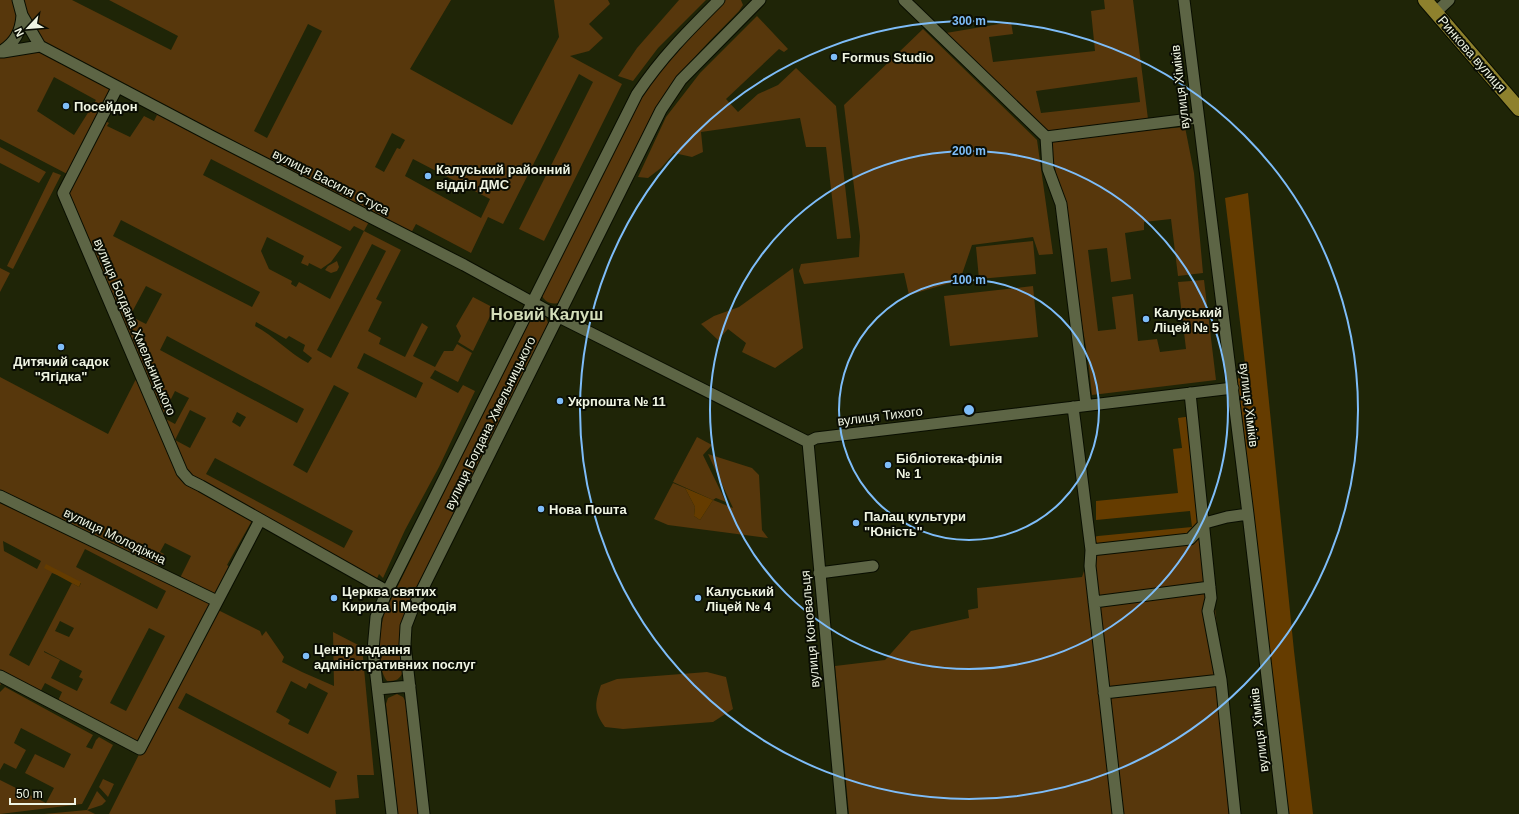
<svg xmlns="http://www.w3.org/2000/svg" width="1519" height="814" font-family="Arial,sans-serif">
<style>
.green{fill:#57370c;fill-rule:evenodd}
.forest{fill:#653c00}
.lines{fill:none;stroke-linecap:round;stroke-linejoin:round}
.minor-casing{stroke:#090e00;stroke-width:13}
.major-casing{stroke:#090e00;stroke-width:16}
.minor{stroke:#5d6545;stroke-width:11}
.major{stroke:#8e812d;stroke-width:14}
.ring{fill:none;stroke:#7ebdf9;stroke-width:2}
.poi-dot{fill:#7ebdf9;stroke:#0a0d03;stroke-width:1.5}
.labels{text-anchor:middle;dominant-baseline:central;stroke-width:4;stroke-linejoin:round;paint-order:stroke}
.street-label{font-size:13px;fill:#eff4e2;stroke:#0a0d03}
.poi-label{font-size:13px;font-weight:bold;fill:#eff4e2;stroke:#0a0d03;text-anchor:start}
.district-label{font-size:17px;font-weight:bold;fill:#d4deba;stroke:#0a0d03}
.centre{fill:#7ebdf9;stroke:#0a0d03;stroke-width:2}
.ring-label{font-size:12px;text-anchor:middle;font-weight:bold;fill:#7ebdf9;stroke:#0a0d03;stroke-width:4;stroke-linejoin:round;paint-order:stroke}
</style>
<rect width="100%" height="100%" fill="#1f2507"/>
<path class="green" d="M0 0H12C24 19 15 33 0 46Z
M18 0H72L171 50 178 36 109 0H451L410 69 512 125 559 37 554 0H608L610 4 589 24 603 38 589 51 570 56 622 84 544 241 519 229 593 82 579 74 503 224 488 217 471 253 416 224 409 237 371 218 364 231 401 250 376 299 382 302 368 331 381 338 379 344 405 357 422 323 428 327 413 356 435 367 444 351H453L457 344 472 353 458 382 435 370 430 378 458 393 463 385 475 391 439 467 405 530 383 578 379 574 374 585 254 517 227 565 234 570 214 608 260 631 262 636 266 631 284 657 282 662 302 672 334 686 333 632 362 647 374 775H357L359 798 335 800 336 814H109L163 707 140 749 56 705 62 692 45 683 38 696 5 681 0 685V377L108 434 135 381 140 375 63 193 71 176 0 139V52L39 46ZM308 24 322 31 267 138 254 131ZM54 77 96 100 74 135 37 111ZM118 87 151 105 149 110 157 115 154 121 144 116 130 137 107 126 109 123 102 119ZM392 133 405 140 400 149 397 148 384 172 375 167ZM211 159 350 231 354 226 364 231 330 299 299 282 296 287 291 284 292 281 269 269 261 251 267 237 304 256 301 263 308 266 309 263 321 269 331 262 342 247 203 175ZM413 159 490 199 481 218 405 176ZM121 220 260 292 252 307 113 236ZM372 244 386 251 331 358 317 350ZM146 286 162 294 146 324 130 316ZM256 322 286 339 289 336 305 345 303 351 312 358 308 363C289 353 274 336 255 326ZM167 336 304 409 297 423 160 350ZM364 353 423 383 416 398 357 368ZM334 385 349 393 307 473 293 465ZM175 391 189 398 175 424 162 417ZM190 410 206 418 190 448 175 440ZM237 412 246 417 240 427 232 422ZM215 458 353 531 344 548 206 474ZM3 541 41 561 37 569 4 551ZM165 543 191 556 178 582 155 571 164 554 160 552ZM85 549 166 591 157 609 76 567ZM52 573 81 583 79 587 72 583 29 666 9 655ZM60 621 74 628 69 637 55 631ZM149 628 165 636 126 711 110 703ZM44 651 82 671 79 677 83 679 77 691 51 678 60 660 44 652ZM291 681 306 689 309 683 328 693 308 734 288 724 290 720 276 712ZM186 693 337 772 330 788 178 708Z
M679 0H706L658 48 633 81 618 76 637 48Z
M725 0H741L743 5 739 11C708 43 681 68 657 107L558 303C550 305 544 301 541 294L640 99C664 61 694 31 725 0Z
M1104 0H1133L1148 119 1048 131 946 33 1011 22 1013 34 989 37 993 62 1095 51 1091 11 1105 9ZM1137 77 1140 102 1041 113 1036 91Z
M757 16 788 49 784 52 779 49 726 99 738 112 758 94 778 85 796 68 836 106 851 238 837 239 826 147H806L800 118 701 132 703 152 692 157 674 153 661 168 648 178 638 177 666 117 700 73Z
M923 29 1037 140 1053 254 1039 255 1033 237 972 245 960 280 909 295 904 273 804 284 799 271 801 264 859 257 860 236 844 105Z
M1185 127 1194 173 1203 273 1178 276 1171 219 1144 222V230L1125 233 1131 279 1111 282 1107 248 1088 250 1098 331 1116 329 1112 297 1133 294 1138 341 1157 339 1160 352 1186 349 1178 282 1204 280 1216 380 1092 395 1088 359 1050 139Z
M0 147 46 172 39 183 0 163Z
M53 172 61 175 13 269 7 266Z
M1033 241 1036 274 979 279 976 247Z
M337 261 339 267 337 271 331 273 325 270 328 266Z
M0 268 10 273 0 292Z
M793 268 803 348 775 368 742 352 746 343 728 329 718 340 701 324 714 316 739 307Z
M1033 286 1038 337 950 346 944 296Z
M473 297 494 308 473 351 458 342 461 336 456 326Z
M539 313 545 316 549 325 402 624 403 671C400 680 396 681 387 681 376 668 379 628 385 612L531 316Z
M697 437 712 445 703 455 726 502 716 498 713 500 733 508 708 454 752 468 759 475 762 530 768 538 668 525 654 519 673 483 685 488 695 507 694 516 700 520 713 500 673 482Z
M1205 523 1239 814H849L835 666 885 660 911 631 969 618 968 610 978 608 977 588 1082 577 1091 550 1190 539Z
M707 672 726 677 733 709 713 722 623 729 605 727C593 711 595 703 601 685L617 679Z
M5 687 93 735 86 747 92 749 96 740 99 737 113 745 82 804 0 814V780L46 803 54 788 25 773 35 754 64 768 71 754 21 728 14 743 26 750 16 769 4 763 0 770V692Z
M397 694 403 697 406 702 418 814H398L386 704 388 698Z
M103 779 114 784 108 797 99 787Z
M97 791 106 801 102 805 87 810 95 814H44L87 810Z"/>
<path class="forest" d="M1248 193 1294 651 1313 814H1287L1235 381 1246 372 1225 198Z
M1192 416 1205 523 1190 539 1091 550 1090 538 1098 536 1192 527 1190 511 1096 520V501L1178 493 1173 449 1182 448 1178 418Z
M685 488 713 500 700 520 694 516 695 507Z
M46 564 81 582 79 587 44 568Z"/>
<g class="lines">
<defs>
<path id="minor" d="M18 0 22 15 40 46 213 137 464 265 559 317 808 442 816 438 1233 388
M904 0 1046 137 1048 169 1061 204 1086 405
M1184 0 1248 514 1283 814
M1436 12 1449 0
M0 52C15 43 21 32 22 15
M3 52 40 46
M117 88 63 193 182 472 189 480 201 486 387 591
M1046 137 1198 118
M1190 393 1211 598 1208 611 1221 680 1235 814
M1073 407 1091 550 1090 566 1118 814
M808 442 842 814
M0 496 217 601
M1091 550 1190 539 1205 523 1227 517 1248 514
M819 573 873 566
M1094 602 1210 587
M0 676 140 749 260 520
M378 689 410 686
M1104 693 1221 680
M392 814 373 650 376 617 385 596 637 94C662 57 687 32 719 0
M424 814 405 644 406 626 413 608 661 110 681 80 760 0"/>
<path id="major" d="M1425 0 1519 109"/>
</defs>
<use href="#minor" class="minor-casing"/>
<use href="#major" class="major-casing"/>
<use href="#minor" class="minor"/>
<use href="#major" class="major"/>
</g>
<g class="ring">
<circle cx="969" cy="410" r="130"/>
<circle cx="969" cy="410" r="259"/>
<circle cx="969" cy="410" r="389"/>
</g>
<g class="poi-dot">
<circle cx="834" cy="57" r="4"/>
<circle cx="66" cy="106" r="4"/>
<circle cx="428" cy="176" r="4"/>
<circle cx="1146" cy="319" r="4"/>
<circle cx="61" cy="347" r="4"/>
<circle cx="560" cy="401" r="4"/>
<circle cx="888" cy="465" r="4"/>
<circle cx="541" cy="509" r="4"/>
<circle cx="856" cy="523" r="4"/>
<circle cx="334" cy="598" r="4"/>
<circle cx="698" cy="598" r="4"/>
<circle cx="306" cy="656" r="4"/>
</g>
<g class="labels">
<g class="street-label">
<text transform="translate(1472 54) rotate(49)">Ринкова вулиця</text>
<text transform="translate(1180 87) rotate(-97)">вулиця Хіміків</text>
<text transform="translate(331 182) rotate(27)">вулиця Василя Стуса</text>
<text transform="translate(135 327) rotate(67)">вулиця Богдана Хмельницького</text>
<text transform="translate(1249 405) rotate(83)">вулиця Хіміків</text>
<text transform="translate(880 416) rotate(-7)">вулиця Тихого</text>
<text transform="translate(490 423) rotate(-64)">вулиця Богдана Хмельницького</text>
<text transform="translate(115 536) rotate(26)">вулиця Молодіжна</text>
<text transform="translate(810 629) rotate(-95)">вулиця Коновальця</text>
<text transform="translate(1259 730) rotate(-97)">вулиця Хіміків</text>
</g>
<g class="poi-label">
<text x="842" y="57">Formus Studio</text>
<text x="74" y="106">Посейдон</text>
<text x="436" y="169">Калуський районний<tspan x="436" dy="15">відділ ДМС</tspan></text>
<text x="1154" y="312">Калуський<tspan x="1154" dy="15">Ліцей № 5</tspan></text>
<text x="61" y="361" text-anchor="middle">Дитячий садок<tspan x="61" dy="15">"Ягідка"</tspan></text>
<text x="568" y="401">Укрпошта № 11</text>
<text x="896" y="458">Бібліотека-філія<tspan x="896" dy="15">№ 1</tspan></text>
<text x="549" y="509">Нова Пошта</text>
<text x="864" y="516">Палац культури<tspan x="864" dy="15">"Юність"</tspan></text>
<text x="342" y="591">Церква святих<tspan x="342" dy="15">Кирила і Мефодія</tspan></text>
<text x="706" y="591">Калуський<tspan x="706" dy="15">Ліцей № 4</tspan></text>
<text x="314" y="649">Центр надання<tspan x="314" dy="15">адміністративних послуг</tspan></text>
</g>
<g class="district-label">
<text x="547" y="314">Новий Калуш</text>
</g>
</g>
<circle cx="969" cy="410" r="6" class="centre"/>
<g class="ring-label">
<text x="969" y="25">300 m</text>
<text x="969" y="155">200 m</text>
<text x="969" y="284">100 m</text>
</g>
<g transform="translate(28 28) rotate(244)" stroke="#0a0d03" stroke-width="3" paint-order="stroke">
<path d="M0-3L7 15L0 10L-7 15Z" fill="#eff4e2"/>
<text y="-6" font-size="11" font-weight="bold" text-anchor="middle" fill="#eff4e2">N</text>
</g>
<path d="M10 798v6h65v-6" fill="none" stroke="#eff4e2" stroke-width="2"/>
<text x="16" y="798" font-size="12" fill="#eff4e2" stroke="#0a0d03" stroke-width="3" paint-order="stroke">50 m</text>
</svg>
